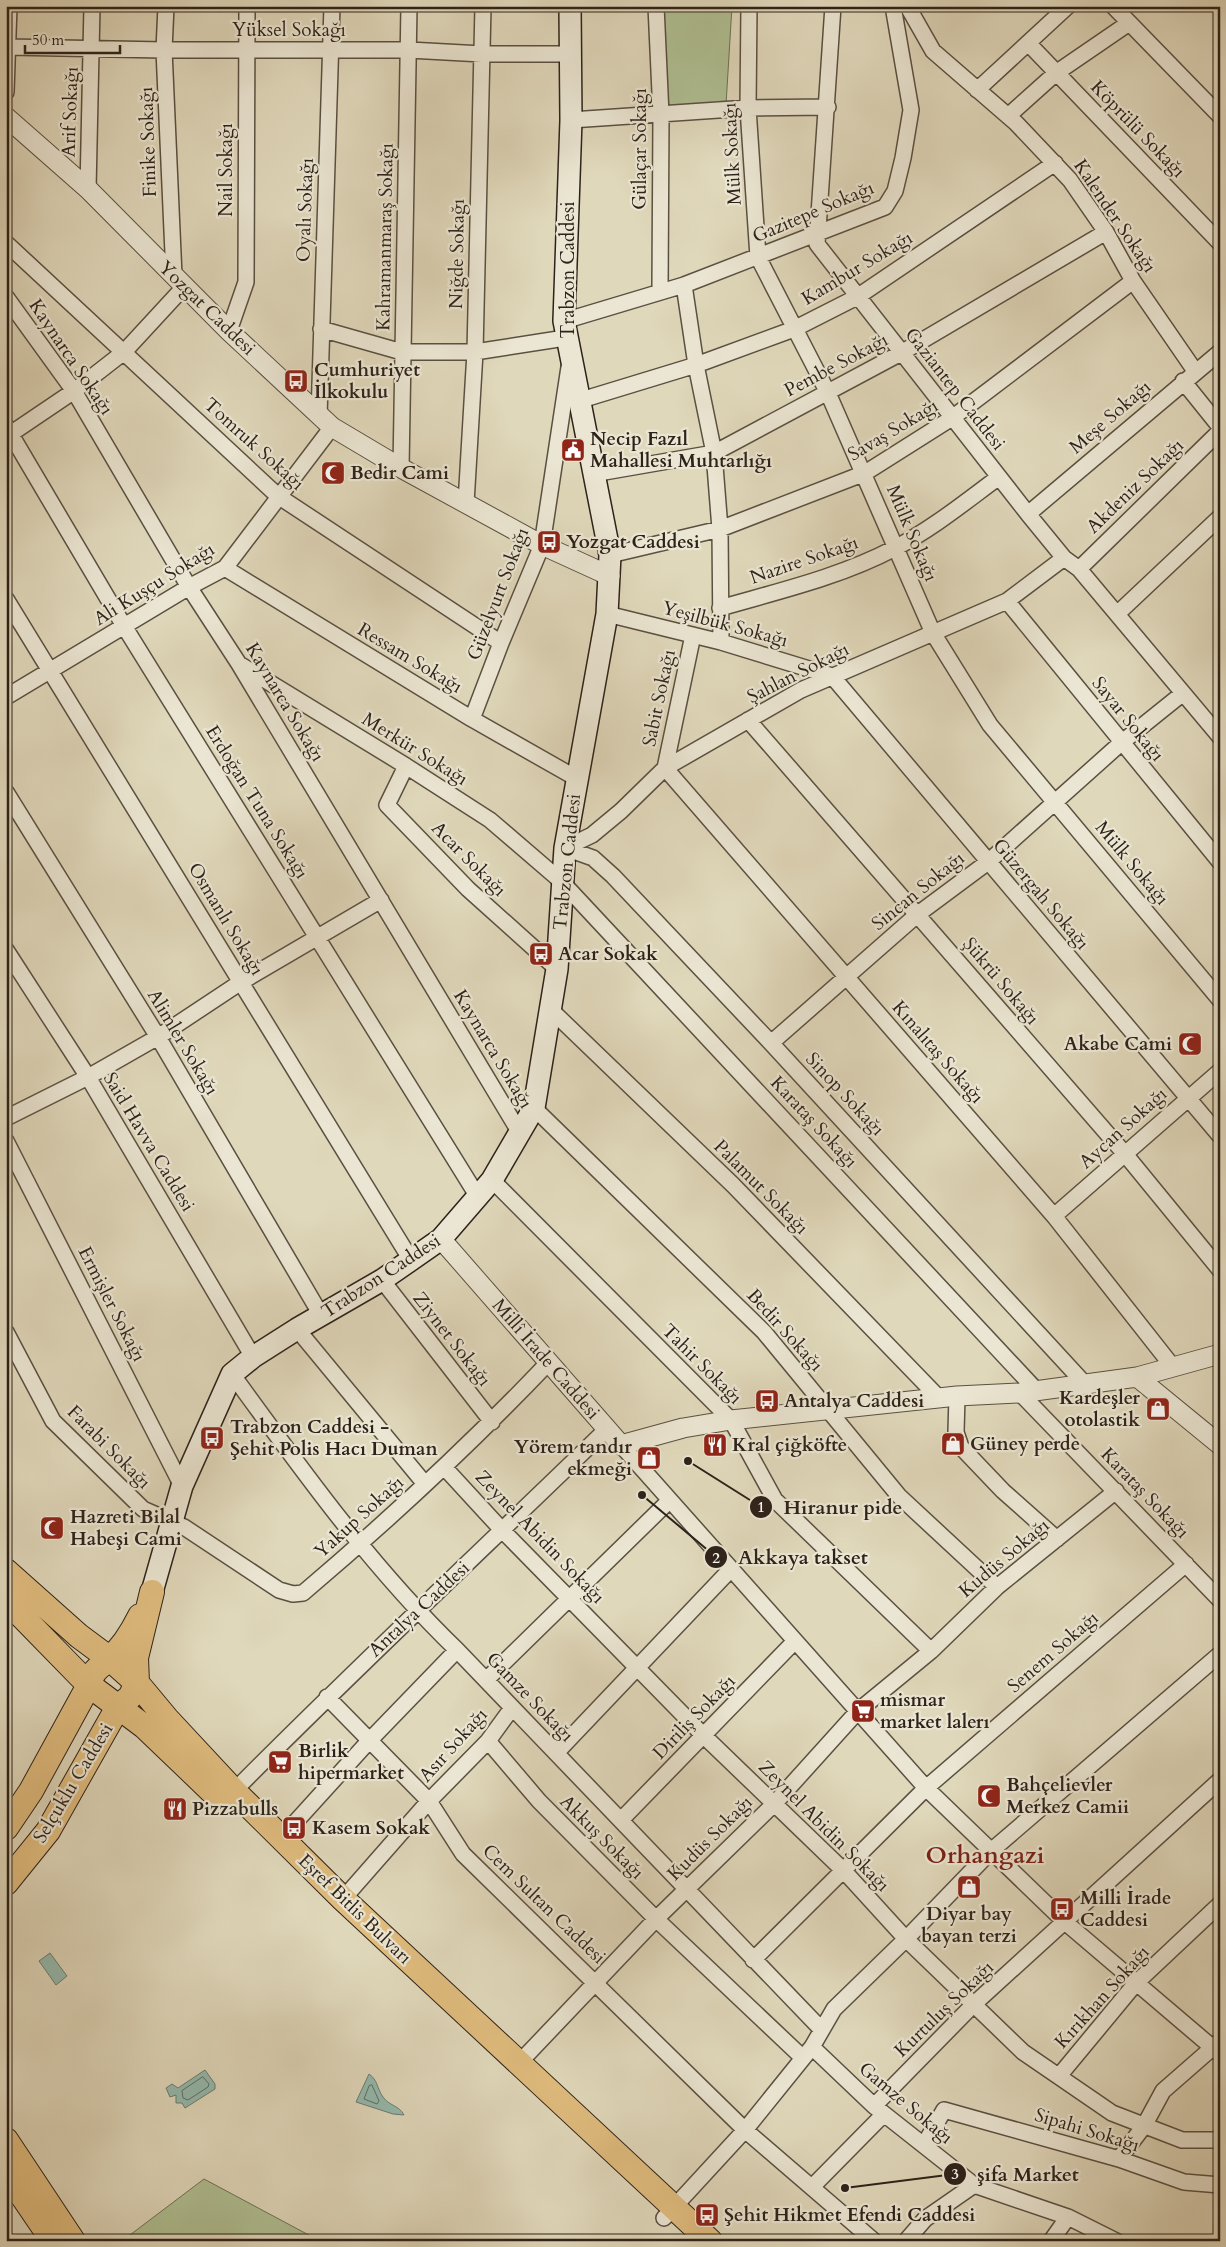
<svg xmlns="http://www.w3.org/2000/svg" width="1226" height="2247" font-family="Cardo,serif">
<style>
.green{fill:#afbf92;stroke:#6e7056}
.water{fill:#94baae;stroke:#6b7d73}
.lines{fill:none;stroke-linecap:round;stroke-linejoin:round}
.shore{stroke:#606e64;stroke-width:1}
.minor-casing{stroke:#5a5042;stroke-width:18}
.tertiary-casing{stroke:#5a5042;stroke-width:21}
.secondary-casing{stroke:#2d221a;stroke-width:24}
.primary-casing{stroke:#2d221a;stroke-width:26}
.minor{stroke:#ebe6d3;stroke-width:15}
.tertiary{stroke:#ebe6d3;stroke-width:19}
.secondary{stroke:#ebe6d3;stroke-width:21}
.primary{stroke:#e0bc7e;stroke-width:24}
.labels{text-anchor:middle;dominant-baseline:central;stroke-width:4.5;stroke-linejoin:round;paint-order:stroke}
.street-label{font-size:19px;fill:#2d221a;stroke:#ebe6d3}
.poi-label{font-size:19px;font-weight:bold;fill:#2d221a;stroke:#ebe6d3;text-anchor:start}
.district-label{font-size:24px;font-weight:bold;fill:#7a1f14;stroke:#ebe6d3}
.leader{fill:none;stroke:#2d221a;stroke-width:2}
.callout-dot{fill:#2d221a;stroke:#ebe6d3;stroke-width:2}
.mark-label{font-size:15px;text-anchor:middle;font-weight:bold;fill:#fff}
.callout-label{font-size:20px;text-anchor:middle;font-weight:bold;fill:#2d221a;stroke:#ebe6d3;stroke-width:4.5;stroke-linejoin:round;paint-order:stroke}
</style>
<rect width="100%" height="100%" fill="#e0d8bb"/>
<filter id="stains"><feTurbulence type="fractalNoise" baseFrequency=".004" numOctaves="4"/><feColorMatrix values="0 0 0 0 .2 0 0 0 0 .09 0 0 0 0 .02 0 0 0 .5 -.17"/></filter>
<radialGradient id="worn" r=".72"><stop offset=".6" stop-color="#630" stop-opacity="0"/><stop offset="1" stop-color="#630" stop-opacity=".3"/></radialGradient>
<path class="green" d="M664 6H732L726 105 663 109Z
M204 2179 320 2241H122Z"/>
<path class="water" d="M50 1953 67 1976 56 1985 39 1961Z
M205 2070 215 2084V2089L185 2108 182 2103H176V2095L170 2097 166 2088 172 2084 178 2088Z
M369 2074C378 2080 377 2089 383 2097 389 2106 399 2105 404 2115L393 2114 356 2102Z"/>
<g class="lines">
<path class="shore" d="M203 2077 209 2084 208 2087 188 2100 183 2098 182 2091Z
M372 2085 379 2101 377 2104 364 2099 369 2086Z"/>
<defs>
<path id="minor" d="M166 6 164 50 174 276
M656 6 661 115 660 291
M749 6 748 108 758 257 828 393 933 633 990 725 1220 1000
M833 6 817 244 1028 514 1064 558 1079 569 1220 737
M1113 6 1220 116
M908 7 933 51 1016 123 1070 180 1106 232 1133 281 1195 371
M1028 43 1220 243
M8 47 164 50H409L482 54H570
M977 90 1068 6
M6 92 9 6
M1008 116 1056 73 1129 23
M571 120 748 108 828 107
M88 189 92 6
M6 243 278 496 501 643
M684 285 696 365 714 453 720 529 721 642
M6 297 74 391 189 587 239 664 520 1133
M564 321 684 285 885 207 895 191 903 158 911 110 893 6
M321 329 402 352H475L565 338
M229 331 246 282 247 6
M1183 381 1220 427
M578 401 696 365 794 329 857 297 1055 163
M319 416 332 6
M6 426 124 626 478 1197
M6 437 74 391 124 352 184 287
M401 468 409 6
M593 474 714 453 901 353 1106 232
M466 503 475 352 483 6
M1028 514 1220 352
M610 555 720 529 865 473 952 418 1133 281
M225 568 472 719 576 778
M1079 569 1220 431
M6 599 411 1260
M1007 601 1220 862
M720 608C779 591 840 577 895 548 932 529 965 502 999 477
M607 614 721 642 832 676 1220 1136
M1117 614 1220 517
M693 635 665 768 1054 1216 1173 1367
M239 664 406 766 490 820 561 881 1037 1391
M6 697 189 587 225 568 332 427
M472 719 501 643 542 545 569 367
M748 720 1125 1154 1220 1270
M406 766 387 805 468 889 557 969
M6 792 158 1037 321 1315
M565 848 593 858 613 876 771 1043 1084 1383
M565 848 592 835 621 811 665 768 801 690 1007 601 1064 558
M6 950 88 1077 253 1357
M550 1009 733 1185 939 1398
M771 1043 918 914 988 862 1121 743 1182 694
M534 1108 764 1332 899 1496 997 1587
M6 1118 88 1077 158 1037 241 982 381 900
M6 1141 182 1486
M492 1180 731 1420 775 1500 931 1651
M1054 1216 1220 1071
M382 1280 492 1422
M297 1329 425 1484
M6 1332 53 1421 143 1509 184 1527 279 1590 293 1594 303 1593C389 1520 471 1444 549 1362
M232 1374C302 1470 371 1567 457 1650L821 2029
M1020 1393 1220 1600
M957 1396 956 1432 961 1447 1003 1491 1057 1539
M621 1445 926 1788 1065 1922 1220 2054
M444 1467 502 1530 704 1736 844 1871 906 1939 1023 2052 1112 2113 1182 2140H1220
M486 1680 670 1500
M327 1697 429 1801 463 1854 745 2130 874 2241
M488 1741 539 1801 656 1919 803 2058
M556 1753 731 1569
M234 1791C356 1668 482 1550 607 1429
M621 1820 795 1641
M281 1838 369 1741 457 1650
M343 1899 429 1801 488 1741 512 1708
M753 1960 926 1788 1186 1564
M812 2047 874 2106 974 2185 1068 2217 1116 2241
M519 2063 656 1919 775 1803 858 1711 931 1651 997 1587 1116 1491
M1059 2076 1136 1983 1220 1904
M874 2106 974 2004 1220 1780
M924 2145 944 2110 1119 2159 1184 2182 1220 2185
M1119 2159 1144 2126 1163 2091 1219 2042
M812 2187 884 2114
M664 2218 745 2130 812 2047 834 2009 906 1939 991 1851 1220 1654
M906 2241 925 2219 974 2185
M1051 2241 1068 2217"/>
<path id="tertiary" d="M6 117 88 189 229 331 332 427 401 468 542 545 610 576
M441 1239 621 1445 683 1428 731 1420 957 1396 1020 1393 1137 1377 1220 1354
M1137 1377 1220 1445"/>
<path id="secondary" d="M152 1592 182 1486 232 1374 253 1357 297 1329 382 1280 441 1239 492 1180 534 1108 557 969 565 848 607 614 610 555 564 321 571 120 570 6"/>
<path id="primary" d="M6 1571 79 1636 110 1659 137 1683 167 1719 234 1791 343 1899 710 2241
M6 1600 89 1685 145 1727 220 1799
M6 1828 31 1791 89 1685C94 1668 98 1669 110 1658 122 1648 133 1630 140 1616
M6 1883 48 1831 118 1707 130 1697 137 1683 136 1658 152 1592
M6 2140 73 2241
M6 2172 53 2241"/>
</defs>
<use href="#minor" class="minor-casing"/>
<use href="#tertiary" class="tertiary-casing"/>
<use href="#secondary" class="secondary-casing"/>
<use href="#primary" class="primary-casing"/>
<use href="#minor" class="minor"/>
<use href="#tertiary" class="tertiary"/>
<use href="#secondary" class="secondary"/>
<use href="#primary" class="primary"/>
</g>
<defs>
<symbol id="bus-square" viewBox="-11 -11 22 22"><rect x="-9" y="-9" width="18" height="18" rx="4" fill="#8f2418" stroke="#ebe6d3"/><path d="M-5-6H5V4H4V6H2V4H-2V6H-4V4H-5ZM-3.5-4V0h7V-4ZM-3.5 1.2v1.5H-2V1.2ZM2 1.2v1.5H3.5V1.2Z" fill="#fff"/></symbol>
<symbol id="civic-square" viewBox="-11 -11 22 22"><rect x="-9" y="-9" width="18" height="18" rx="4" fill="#8f2418" stroke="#ebe6d3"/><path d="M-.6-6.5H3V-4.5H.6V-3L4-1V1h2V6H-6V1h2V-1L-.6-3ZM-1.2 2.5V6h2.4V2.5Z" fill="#fff"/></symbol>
<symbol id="mosque-square" viewBox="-11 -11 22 22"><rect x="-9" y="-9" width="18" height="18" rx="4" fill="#8f2418" stroke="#ebe6d3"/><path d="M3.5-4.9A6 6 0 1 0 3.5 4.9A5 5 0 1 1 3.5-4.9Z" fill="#fff"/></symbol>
<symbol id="shop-square" viewBox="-11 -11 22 22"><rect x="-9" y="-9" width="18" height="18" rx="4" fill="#8f2418" stroke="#ebe6d3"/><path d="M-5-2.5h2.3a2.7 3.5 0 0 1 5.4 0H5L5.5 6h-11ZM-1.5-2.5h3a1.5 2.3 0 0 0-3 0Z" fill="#fff"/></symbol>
<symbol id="restaurant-square" viewBox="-11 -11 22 22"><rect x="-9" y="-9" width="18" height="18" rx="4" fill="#8f2418" stroke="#ebe6d3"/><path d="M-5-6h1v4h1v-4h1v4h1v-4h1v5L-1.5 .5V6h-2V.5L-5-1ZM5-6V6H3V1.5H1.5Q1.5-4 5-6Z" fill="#fff"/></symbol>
<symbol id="supermarket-square" viewBox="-11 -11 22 22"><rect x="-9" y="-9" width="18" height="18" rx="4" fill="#8f2418" stroke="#ebe6d3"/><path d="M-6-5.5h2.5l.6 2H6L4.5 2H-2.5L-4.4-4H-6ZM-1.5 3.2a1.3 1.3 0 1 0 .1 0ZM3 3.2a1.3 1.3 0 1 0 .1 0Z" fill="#fff"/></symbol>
</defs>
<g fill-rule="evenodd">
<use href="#bus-square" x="282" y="367" width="28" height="28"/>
<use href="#civic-square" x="559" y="436" width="28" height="28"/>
<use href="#mosque-square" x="319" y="459" width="28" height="28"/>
<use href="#bus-square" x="535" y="528" width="28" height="28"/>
<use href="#bus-square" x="527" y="940" width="28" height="28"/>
<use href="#mosque-square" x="1176" y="1030" width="28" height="28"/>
<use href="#bus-square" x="753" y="1387" width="28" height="28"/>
<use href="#shop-square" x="1144" y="1395" width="28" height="28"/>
<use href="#bus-square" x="198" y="1424" width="28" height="28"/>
<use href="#shop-square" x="939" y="1430" width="28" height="28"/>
<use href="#restaurant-square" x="701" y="1431" width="28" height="28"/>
<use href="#shop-square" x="635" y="1444" width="28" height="28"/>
<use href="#mosque-square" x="38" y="1514" width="28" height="28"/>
<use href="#supermarket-square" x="849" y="1697" width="28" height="28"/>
<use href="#supermarket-square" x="266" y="1748" width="28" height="28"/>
<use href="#mosque-square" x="975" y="1782" width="28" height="28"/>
<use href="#restaurant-square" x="161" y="1795" width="28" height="28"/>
<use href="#bus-square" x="280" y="1814" width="28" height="28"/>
<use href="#shop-square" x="955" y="1873" width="28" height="28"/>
<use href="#bus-square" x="1048" y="1895" width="28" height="28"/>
<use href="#bus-square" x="693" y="2201" width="28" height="28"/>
</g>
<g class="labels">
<g class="street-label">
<text x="289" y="30">Yüksel Sokağı</text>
<text transform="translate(70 112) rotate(-88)">Arif Sokağı</text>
<text transform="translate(1138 129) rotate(46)">Köprülü Sokağı</text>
<text transform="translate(148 142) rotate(-92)">Finike Sokağı</text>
<text transform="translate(640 149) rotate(-90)">Gülaçar Sokağı</text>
<text transform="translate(732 154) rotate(-93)">Mülk Sokağı</text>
<text transform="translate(226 170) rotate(-90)">Nail Sokağı</text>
<text transform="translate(305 210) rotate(-88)">Oyalı Sokağı</text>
<text transform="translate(813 212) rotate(-23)">Gazitepe Sokağı</text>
<text transform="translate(1115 216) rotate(56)">Kalender Sokağı</text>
<text transform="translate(385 237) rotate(-89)">Kahramanmaraş Sokağı</text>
<text transform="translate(457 254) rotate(-89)">Niğde Sokağı</text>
<text transform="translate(857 268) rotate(-31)">Kambur Sokağı</text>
<text transform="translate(568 270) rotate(-90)">Trabzon Caddesi</text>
<text transform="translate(207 308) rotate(44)">Yozgat Caddesi</text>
<text transform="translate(71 357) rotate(56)">Kaynarca Sokağı</text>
<text transform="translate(836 365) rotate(-28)">Pembe Sokağı</text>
<text transform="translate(955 389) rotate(52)">Gaziantep Caddesi</text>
<text transform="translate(1110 417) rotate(-41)">Meşe Sokağı</text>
<text transform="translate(893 430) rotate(-31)">Savaş Sokağı</text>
<text transform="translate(254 444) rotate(42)">Tomruk Sokağı</text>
<text transform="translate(1135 486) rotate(-44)">Akdeniz Sokağı</text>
<text transform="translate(912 533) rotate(67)">Mülk Sokağı</text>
<text transform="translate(804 560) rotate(-19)">Nazire Sokağı</text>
<text transform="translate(154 584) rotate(-32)">Ali Kuşçu Sokağı</text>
<text transform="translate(498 594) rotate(-69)">Güzelyurt Sokağı</text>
<text transform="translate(725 624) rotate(15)">Yeşilbük Sokağı</text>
<text transform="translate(410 658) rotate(31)">Ressam Sokağı</text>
<text transform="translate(798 673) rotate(-27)">Şahlan Sokağı</text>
<text transform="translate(659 698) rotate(-78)">Sabit Sokağı</text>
<text transform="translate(285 702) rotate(59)">Kaynarca Sokağı</text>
<text transform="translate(1128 719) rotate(51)">Sayar Sokağı</text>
<text transform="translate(415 749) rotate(32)">Merkür Sokağı</text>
<text transform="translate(257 802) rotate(58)">Erdoğan Tuna Sokağı</text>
<text transform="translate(469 859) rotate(45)">Acar Sokağı</text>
<text transform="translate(567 862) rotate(-84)">Trabzon Caddesi</text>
<text transform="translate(1132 863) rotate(50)">Mülk Sokağı</text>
<text transform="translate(918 891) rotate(-39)">Sincan Sokağı</text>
<text transform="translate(1041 894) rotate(50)">Güzergah Sokağı</text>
<text transform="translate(226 919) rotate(59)">Osmanlı Sokağı</text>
<text transform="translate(1001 981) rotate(50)">Şükrü Sokağı</text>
<text transform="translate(183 1042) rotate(59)">Alimler Sokağı</text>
<text transform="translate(493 1049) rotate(59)">Kaynarca Sokağı</text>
<text transform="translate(938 1052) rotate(49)">Kınalıtaş Sokağı</text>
<text transform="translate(845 1094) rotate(47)">Sinop Sokağı</text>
<text transform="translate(814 1122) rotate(47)">Karataş Sokağı</text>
<text transform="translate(1123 1128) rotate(-42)">Aycan Sokağı</text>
<text transform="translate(149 1142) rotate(59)">Said Havva Caddesi</text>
<text transform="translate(761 1187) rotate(45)">Palamut Sokağı</text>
<text transform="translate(381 1276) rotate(-33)">Trabzon Caddesi</text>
<text transform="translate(112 1304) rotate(63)">Ermişler Sokağı</text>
<text transform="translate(785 1330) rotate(48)">Bedir Sokağı</text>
<text transform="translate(452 1339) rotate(52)">Ziynet Sokağı</text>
<text transform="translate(546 1359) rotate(49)">Millî İrade Caddesi</text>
<text transform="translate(702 1364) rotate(45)">Tahir Sokağı</text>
<text transform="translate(109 1447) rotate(45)">Farabi Sokağı</text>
<text transform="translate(1145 1493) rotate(46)">Karataş Sokağı</text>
<text transform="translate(359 1517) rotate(-42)">Yakup Sokağı</text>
<text transform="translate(540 1537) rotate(46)">Zeynel Abidin Sokağı</text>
<text transform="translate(1004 1558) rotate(-40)">Kudüs Sokağı</text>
<text transform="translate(419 1609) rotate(-43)">Antalya Caddesi</text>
<text transform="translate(1053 1652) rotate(-41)">Senem Sokağı</text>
<text transform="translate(530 1697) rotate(46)">Gamze Sokağı</text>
<text transform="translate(694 1717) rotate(-46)">Diriliş Sokağı</text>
<text transform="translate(453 1745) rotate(-48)">Asır Sokağı</text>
<text transform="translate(73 1783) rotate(-59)">Selçuklu Caddesi</text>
<text transform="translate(824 1826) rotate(45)">Zeynel Abidin Sokağı</text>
<text transform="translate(602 1837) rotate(45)">Akkuş Sokağı</text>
<text transform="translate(710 1838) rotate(-45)">Kudüs Sokağı</text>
<text transform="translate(544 1904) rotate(44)">Cem Sultan Caddesi</text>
<text transform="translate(355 1909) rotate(44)">Eşref Bitlis Bulvarı</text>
<text transform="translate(1102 1997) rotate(-48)">Kırıkhan Sokağı</text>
<text transform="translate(944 2009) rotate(-44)">Kurtuluş Sokağı</text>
<text transform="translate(906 2103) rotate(40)">Gamze Sokağı</text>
<text transform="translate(1087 2130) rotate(17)">Sipahi Sokağı</text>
</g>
<g class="poi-label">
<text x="314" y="370">Cumhuriyet<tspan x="314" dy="22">İlkokulu</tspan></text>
<text x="590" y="439">Necip Fazıl<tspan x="590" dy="22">Mahallesi Muhtarlığı</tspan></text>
<text x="350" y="473">Bedir Cami</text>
<text x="566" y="542">Yozgat Caddesi</text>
<text x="558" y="954">Acar Sokak</text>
<text x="1172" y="1044" text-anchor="end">Akabe Cami</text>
<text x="1140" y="1398" text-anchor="end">Kardeşler<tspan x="1140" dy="22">otolastik</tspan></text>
<text x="784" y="1401">Antalya Caddesi</text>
<text x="230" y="1427">Trabzon Caddesi -<tspan x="230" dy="22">Şehit Polis Hacı Duman</tspan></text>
<text x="970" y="1444">Güney perde</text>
<text x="732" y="1445">Kral çiğköfte</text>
<text x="632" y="1447" text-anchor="end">Yörem tandır<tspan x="632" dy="22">ekmeği</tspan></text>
<text x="70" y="1517">Hazreti Bilal<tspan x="70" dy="22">Habeşi Cami</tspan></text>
<text x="880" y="1700">mismar<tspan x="880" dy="22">market lalerı</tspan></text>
<text x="298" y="1751">Birlik<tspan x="298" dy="22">hipermarket</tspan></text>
<text x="1006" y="1785">Bahçelievler<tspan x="1006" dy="22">Merkez Camii</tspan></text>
<text x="192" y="1809">Pizzabulls</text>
<text x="312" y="1828">Kasem Sokak</text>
<text x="1080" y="1898">Milli İrade<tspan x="1080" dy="22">Caddesi</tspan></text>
<text x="969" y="1914" text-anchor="middle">Diyar bay<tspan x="969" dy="22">bayan terzi</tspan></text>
<text x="724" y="2215">Şehit Hikmet Efendi Caddesi</text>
</g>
<g class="district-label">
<text x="985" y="1855">Orhangazi</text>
</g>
</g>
<path class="leader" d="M688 1461L761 1507M642 1495L716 1557M845 2188L955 2174"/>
<g class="callout-dot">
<circle cx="688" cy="1461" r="5"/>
<circle cx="642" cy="1495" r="5"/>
<circle cx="845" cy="2188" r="5"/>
<circle cx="761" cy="1507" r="12"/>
<circle cx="716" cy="1557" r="12"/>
<circle cx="955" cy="2174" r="12"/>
</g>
<g class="mark-label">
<text x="761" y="1512">1</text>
<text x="716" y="1563">2</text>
<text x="955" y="2179">3</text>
</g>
<g class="callout-label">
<text x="843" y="1514">Hiranur pide</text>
<text x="803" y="1564">Akkaya takset</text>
<text x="1028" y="2181">şifa Market</text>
</g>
<rect width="1226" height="2247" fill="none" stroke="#e0d8bb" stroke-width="25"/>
<rect x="8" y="8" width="1211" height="2232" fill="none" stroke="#2d221a" stroke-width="2.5"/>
<rect x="12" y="12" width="1201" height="2222" fill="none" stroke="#2d221a"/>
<path d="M25 45v8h95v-8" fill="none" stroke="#2d221a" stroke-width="2.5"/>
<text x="32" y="45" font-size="15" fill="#2d221a" stroke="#ebe6d3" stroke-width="4" paint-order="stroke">50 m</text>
<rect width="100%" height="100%" filter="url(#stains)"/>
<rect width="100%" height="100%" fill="url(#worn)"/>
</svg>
